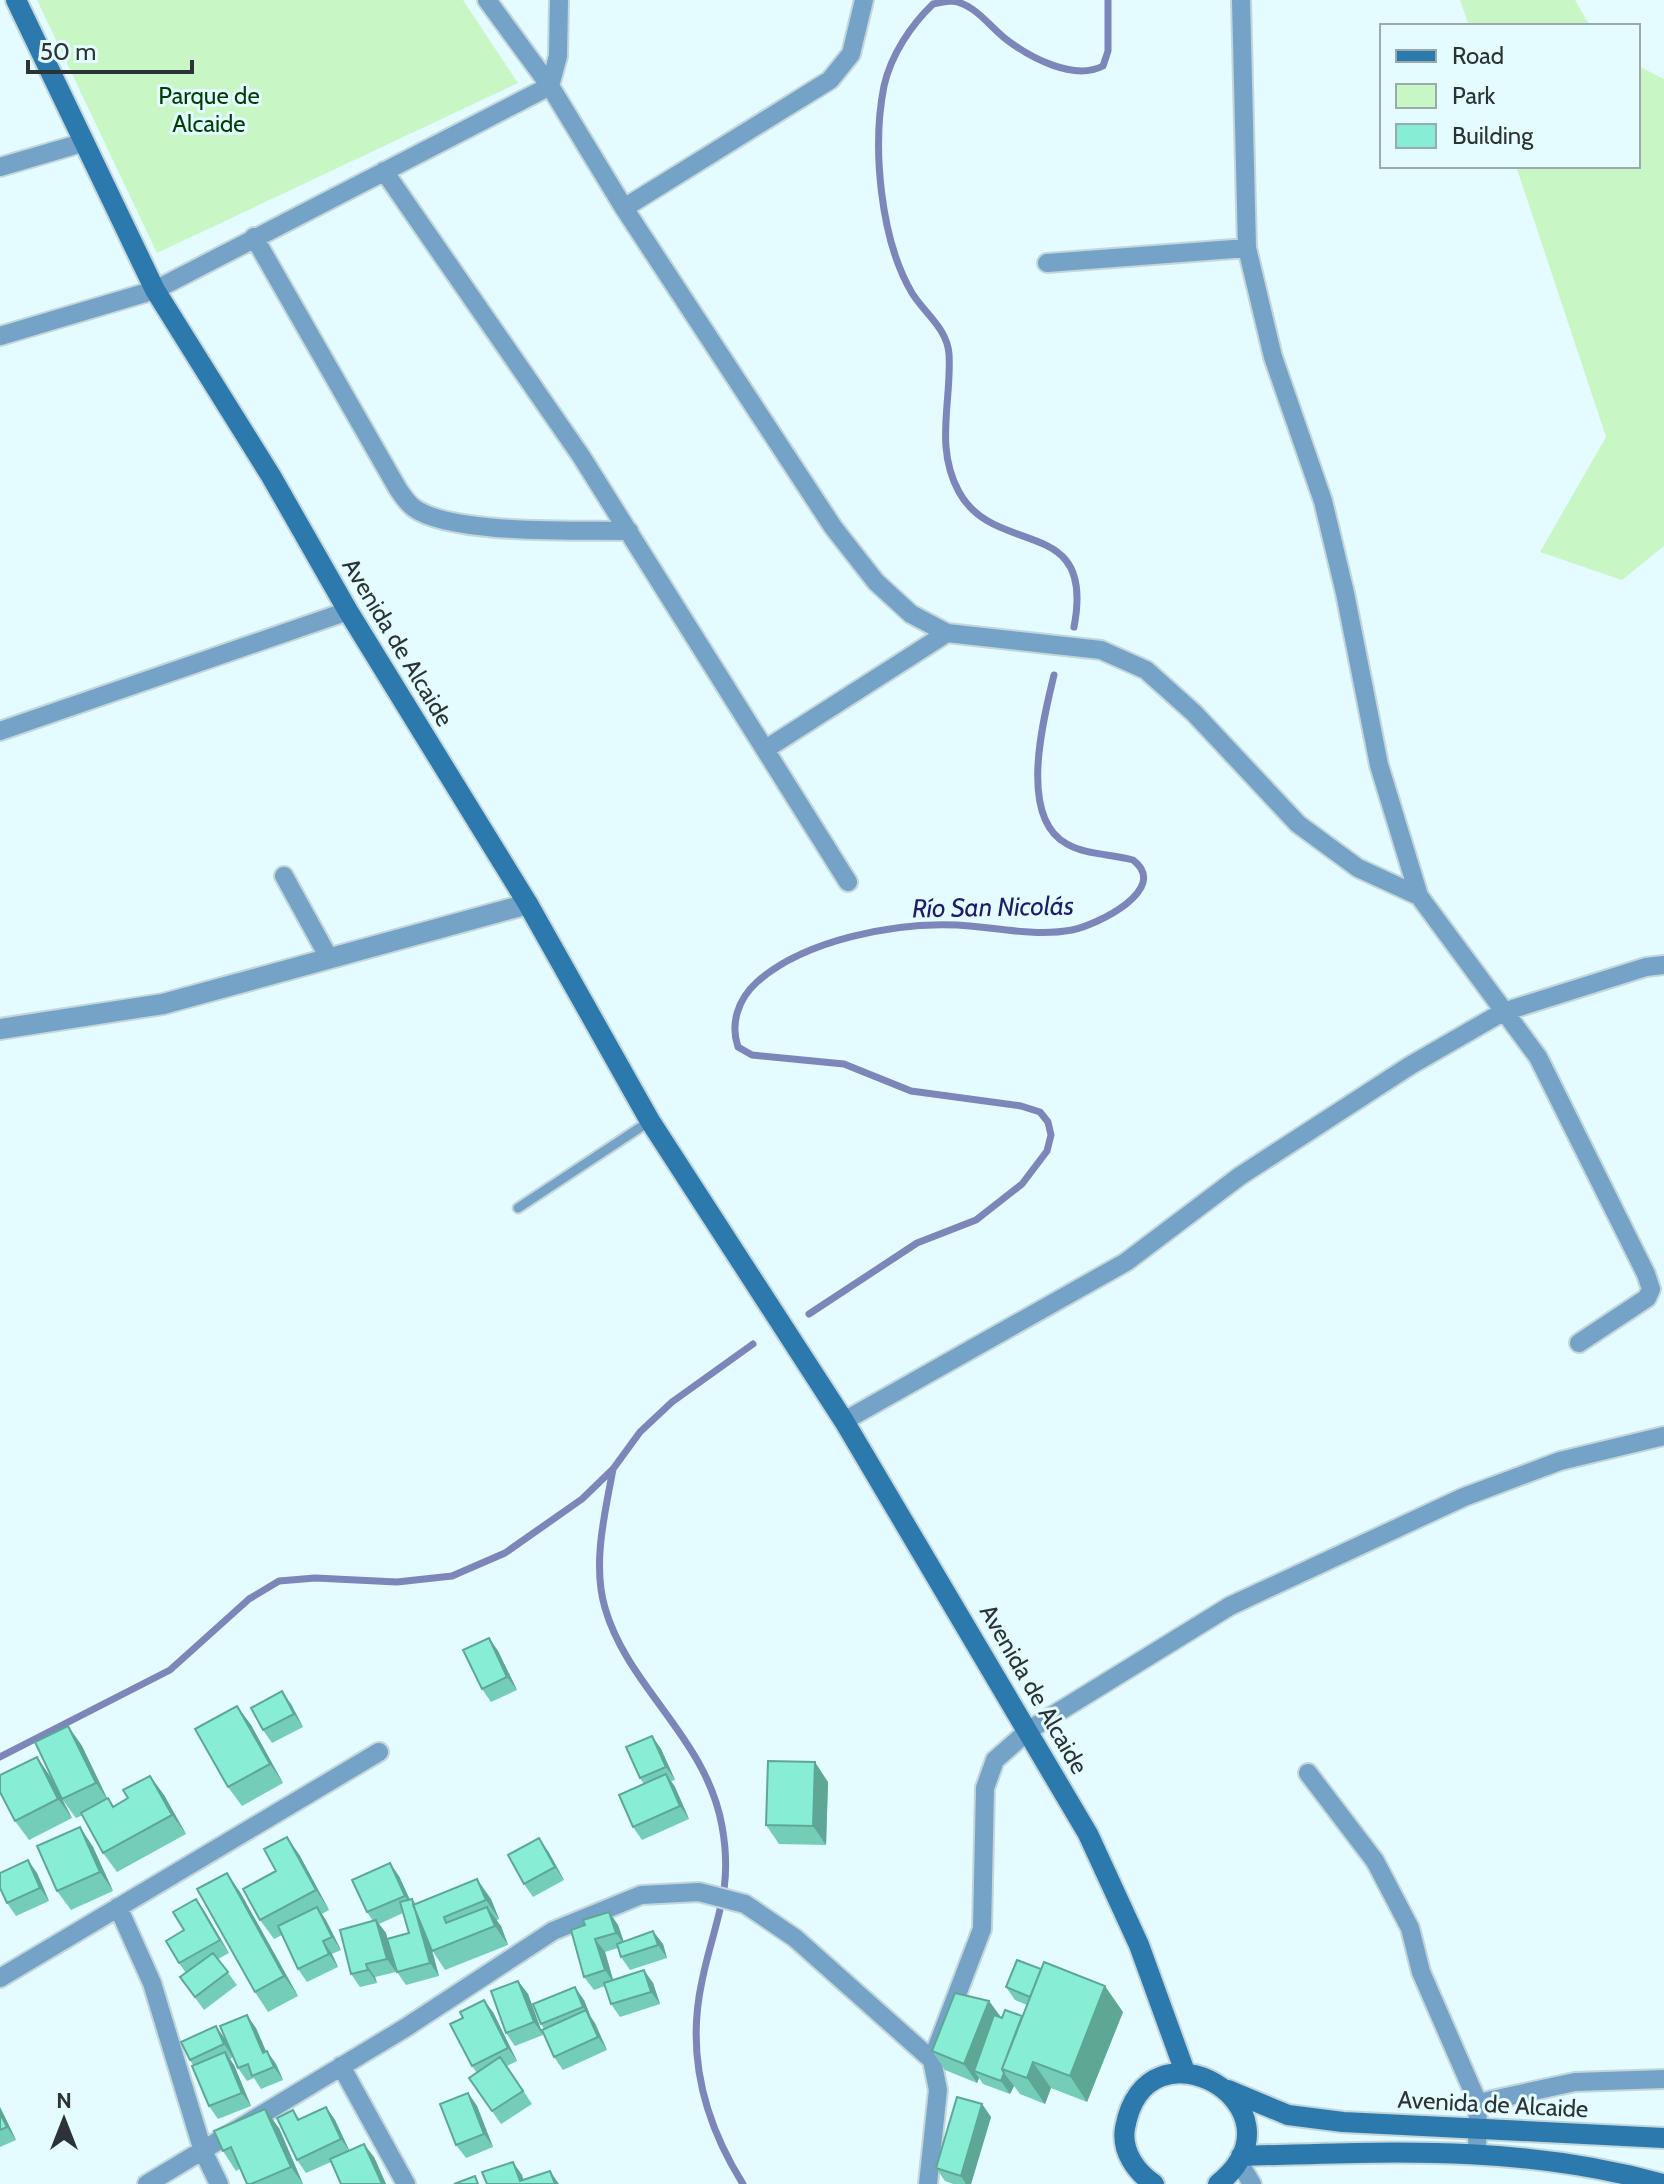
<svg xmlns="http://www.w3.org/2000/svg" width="1664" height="2184" font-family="Cabin,sans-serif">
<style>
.green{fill:#c8f7c5}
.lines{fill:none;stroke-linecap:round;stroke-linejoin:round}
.stream{stroke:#7c86b9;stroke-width:7}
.service-casing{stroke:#c3d7db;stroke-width:13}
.minor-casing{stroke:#c3d7db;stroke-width:22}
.tertiary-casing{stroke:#c3d7db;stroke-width:24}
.secondary-casing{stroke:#c3d7db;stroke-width:24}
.service{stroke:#75a3c7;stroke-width:9}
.minor{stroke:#75a3c7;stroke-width:18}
.tertiary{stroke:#75a3c7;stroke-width:20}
.secondary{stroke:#2c79ae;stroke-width:20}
.wall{fill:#74cdb7;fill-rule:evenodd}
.shaded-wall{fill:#5ea795}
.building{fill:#87eed5;stroke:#5ea795;stroke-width:2}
.labels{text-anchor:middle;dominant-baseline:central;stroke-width:6;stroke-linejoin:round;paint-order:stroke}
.park-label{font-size:24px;fill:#003f03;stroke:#e4fbff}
.street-label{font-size:24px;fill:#2b3335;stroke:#e4fbff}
.water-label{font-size:26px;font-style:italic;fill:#1f1b6b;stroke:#e4fbff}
</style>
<rect width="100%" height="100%" fill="#e4fbff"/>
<path class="green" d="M37 0H463L518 83 157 253Z
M1460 0H1575L1590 26H1469Z
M1638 66 1664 79V546L1622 580 1540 552 1606 437 1516 166H1638Z"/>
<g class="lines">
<path class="stream" d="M1074 627C1096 513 996 559 959 492 934 447 952 400 949 354 947 328 925 314 912 293 880 239 872 146 884 86 891 55 911 25 933 4 939 3 946 1 952 1 974 3 990 27 1007 40 1031 58 1074 81 1103 66L1108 51V0
M809 1314 917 1243 976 1220 1022 1184 1047 1151 1051 1135 1048 1122 1040 1112 1021 1106 911 1091 844 1064 752 1055 738 1047C730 1024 738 999 757 982 804 940 895 922 957 925 995 927 1034 937 1072 930 1097 925 1171 889 1133 860 1112 854 1086 855 1067 844 1017 817 1044 717 1054 675
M613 1469C605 1513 592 1564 605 1608 628 1688 706 1737 722 1826 734 1892 714 1921 702 1981 686 2054 704 2122 743 2184
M0 1757 170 1670 249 1599 279 1581 315 1578 397 1582 452 1576 505 1553 582 1499 613 1469 640 1432 672 1402 753 1344"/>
<defs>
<path id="service" d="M518 1208 650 1121"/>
<path id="minor" d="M487 0 550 86 624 208 833 527 876 582 911 614 947 633 1101 650 1146 670 1194 713 1298 824 1358 868 1419 896 1538 1057 1646 1274 1651 1289 1647 1298 1579 1343
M1241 0 1247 248 1273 357 1323 501 1345 593 1379 765 1419 896
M0 167 82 143
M384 171 581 456 848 882
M624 208 830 80 851 54 864 0
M254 237 398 489C402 495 408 504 414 508 451 535 580 530 629 531
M1047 263 1247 248
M0 336 155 290 550 86 558 56 559 0
M0 731 348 611
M766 749 947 633
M284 876 329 958
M844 1421 1126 1262 1240 1176 1411 1065 1503 1012 1646 967 1664 965
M1308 1773 1375 1861 1410 1928 1421 1972 1478 2103
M118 1907 152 1983 203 2151 219 2184
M0 1978 379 1752
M341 2066 406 2184
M1477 2152 1478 2103 1575 2082 1664 2079
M1239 2162 1252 2184
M147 2184 405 2028 553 1931 641 1895 699 1892 745 1904 795 1938 932 2060 982 1929 985 1788 995 1760 1029 1730 1230 1606 1464 1497 1560 1461 1664 1436
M928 2184 938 2090 932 2060"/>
<path id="tertiary" d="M0 1029 163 1004 528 904"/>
<path id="secondary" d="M16 0 155 290 271 476 348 611 528 904 650 1121 844 1421 1088 1834 1139 1945 1185 2072
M1228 2090 1288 2115 1343 2122 1664 2138
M1241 2156C1388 2152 1520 2144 1663 2184
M1154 2184C1136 2172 1121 2151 1125 2128 1146 2010 1313 2108 1218 2184"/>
</defs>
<use href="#service" class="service-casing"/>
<use href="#minor" class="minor-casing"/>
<use href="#tertiary" class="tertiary-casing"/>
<use href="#secondary" class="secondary-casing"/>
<use href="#service" class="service"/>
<use href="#minor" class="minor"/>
<use href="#tertiary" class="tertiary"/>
<use href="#secondary" class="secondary"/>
</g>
<path class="wall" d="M489 1638 498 1651 517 1690 491 1702 482 1689Z
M291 1704 303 1727 272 1743 263 1730Z
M237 1706 251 1725 283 1783 242 1806 228 1787Z
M68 1726 82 1746 107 1799 113 1806 128 1798 150 1776 164 1795 186 1834 117 1872 103 1853 83 1815 76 1818 62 1799Z
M652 1736 661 1749 675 1780 671 1781 675 1787 689 1819 642 1840 633 1827 644 1784 640 1778Z
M50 1776 72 1818 29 1840 15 1821Z
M828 1782 826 1845 779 1844 766 1825Z
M80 1827 93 1847 113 1891 71 1910 57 1891Z
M287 1837 300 1856 329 1910 322 1914 341 1950 332 1954 338 1967 307 1982 298 1969 282 1935 274 1939 260 1920Z
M548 1851 564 1880 533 1897 524 1884Z
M37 1873 49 1901 16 1916 7 1903Z
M399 1876 410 1900 412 1899 415 1904 491 1899 499 1919 496 1921 501 1926 508 1945 445 1970 432 1950 439 1976 406 1985 397 1972 388 1942 396 1972 375 1977 377 1983 360 1987 351 1974 373 1921 367 1912ZM403 1913 409 1933 387 1939 386 1933 379 1924Z
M240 1892 298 1996 268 2012 255 1992Z
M196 1899 229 1953 218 1959 237 1985 204 2010 180 1977 186 1973 179 1963 184 1930Z
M609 1912 618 1925 624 1942 663 1944 667 1958 630 1970 621 1957 618 1948 605 1952 613 1980 653 1983 660 2004 620 2017 611 2004 605 1986 594 1990 584 1977 585 1925Z
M518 1981 528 1994 543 2035 515 2046 506 2033Z
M1006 1987 1123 2012 1087 2102 1051 2088 1045 2104 1020 2094 1014 2086 1010 2094 983 2084 979 2078 977 2083 945 2070 932 2051 989 2001 1001 2018 1022 2016 1027 2005 1015 2000Z
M584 2000 592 2020 607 2050 563 2070 554 2057 544 2029 541 2024Z
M493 2012 517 2061 507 2066 532 2104 501 2124 469 2078 477 2073 472 2066Z
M256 2028 266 2051 276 2064 283 2080 261 2089 254 2078 247 2081 238 2068Z
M225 2039 233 2057 230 2059 234 2065 251 2106 218 2119 209 2106 193 2065 190 2060Z
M468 2093 477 2106 493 2147 466 2158 456 2145Z
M982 2104 991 2117 971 2184H953L945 2181 936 2168Z
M0 2107 16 2140 0 2147Z
M326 2107 335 2120 349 2150 374 2157 386 2184H341L331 2162 306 2173 297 2160 293 2110 300 2120Z
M279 2128 303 2184H247L241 2168 236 2171 223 2151Z"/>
<path class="shaded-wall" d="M489 1638 498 1651 517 1690 507 1677Z
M282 1691 291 1704 303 1727 294 1714Z
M237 1706 251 1725 283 1783 270 1764Z
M68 1726 82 1746 109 1802 96 1783Z
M652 1736 661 1749 675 1780 666 1767Z
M37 1757 50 1776 72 1818 58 1799Z
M815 1762 828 1782 826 1845 813 1826Z
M666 1774 675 1787 689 1819 680 1806Z
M150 1776 164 1795 186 1834 172 1815Z
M80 1827 93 1847 113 1891 100 1872Z
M287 1837 300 1856 329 1910 316 1890Z
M539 1838 548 1851 564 1880 555 1867Z
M28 1860 37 1873 49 1901 40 1888Z
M390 1863 399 1876 414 1909 405 1896Z
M227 1873 240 1892 298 1996 284 1976Z
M477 1879 491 1899 499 1919 486 1900Z
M196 1899 205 1912 229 1953 220 1940Z
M412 1899 421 1912 439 1976 430 1963Z
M317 1907 326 1920 341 1950 332 1937Z
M487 1907 501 1926 508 1945 495 1926Z
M609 1912 618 1925 625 1946 616 1933Z
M376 1920 386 1933 396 1972 387 1959Z
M653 1931 663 1944 667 1958 658 1945Z
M595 1939 605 1952 614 1983 605 1970Z
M323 1941 332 1954 338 1967 329 1954Z
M366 1964 375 1977 377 1983 368 1970Z
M644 1970 653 1983 660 2004 651 1992Z
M518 1981 528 1994 543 2035 534 2022Z
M1105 1986 1123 2012 1087 2102 1070 2076Z
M575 1987 584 2000 592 2020 583 2007Z
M484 2000 493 2012 517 2061 508 2048Z
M989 2001 1003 2020 974 2071 979 2078 977 2083 964 2064Z
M586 2010 595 2023 607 2050 598 2037Z
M247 2015 256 2028 272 2066 263 2053Z
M216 2026 225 2039 233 2057 224 2044Z
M267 2051 276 2064 283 2080 274 2067Z
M225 2052 234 2065 251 2106 242 2093Z
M1033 2062 1051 2088 1045 2104 1027 2078Z
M1004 2073 1014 2086 1010 2094 1001 2081Z
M468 2093 477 2106 493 2147 484 2134Z
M982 2104 991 2117 971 2184H966L961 2176Z
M0 2107 16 2140 7 2127 0 2113Z
M326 2107 335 2120 350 2152 341 2139Z
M265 2109 279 2128 303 2184 291 2167Z
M364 2144 374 2157 386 2184H382Z
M513 2162 522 2175 525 2184 520 2181Z
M550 2171 559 2184H555Z"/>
<path class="building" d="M489 1638 507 1677 482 1689 463 1650Z
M282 1691 294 1714 263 1730 251 1708Z
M237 1706 270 1764 228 1787 195 1729Z
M68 1726 96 1783 62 1799 35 1742Z
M652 1736 666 1767 640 1778 626 1747Z
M37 1757 58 1799 15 1821 0 1792V1775Z
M768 1761 815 1762 813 1826 766 1825Z
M666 1774 680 1806 633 1827 619 1795Z
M150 1776 172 1815 103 1853 81 1813 108 1798 113 1807 128 1798 123 1790Z
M80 1827 100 1872 57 1891 37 1846Z
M287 1837 316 1890 260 1920 243 1889 276 1871 264 1849Z
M539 1838 555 1867 524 1884 508 1855Z
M28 1860 40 1888 7 1903 0 1888V1873Z
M390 1863 405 1896 367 1912 352 1880Z
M227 1873 284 1976 255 1992 197 1889Z
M477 1879 486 1900 444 1917 446 1923 487 1907 495 1926 432 1951 413 1905Z
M196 1899 220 1940 179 1963 166 1941 184 1930 173 1912Z
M412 1899 430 1963 397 1972 387 1939 409 1933 400 1902Z
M317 1907 332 1937 323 1941 329 1954 298 1969 278 1926Z
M609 1912 616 1933 595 1939 605 1970 584 1977 571 1930 585 1925 583 1920Z
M376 1920 387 1959 366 1964 368 1970 351 1974 340 1930Z
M653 1931 658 1945 621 1957 617 1944Z
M213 1953 228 1972 195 1997 180 1977Z
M1017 1960 1041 1969 1030 1997 1006 1987Z
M1044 1962 1105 1986 1070 2076 1033 2062 1027 2078 1002 2069Z
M644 1970 651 1992 611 2004 604 1983Z
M518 1981 534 2022 506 2033 491 1991Z
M575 1987 583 2007 541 2024 533 2004Z
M955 1993 989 2001 964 2064 932 2051Z
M484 2000 508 2048 472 2066 450 2024 463 2018 460 2012Z
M586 2010 598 2037 554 2057 542 2030Z
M1005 2010 1022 2016 1002 2069 1004 2073 1001 2081 974 2071 994 2015 1002 2018Z
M247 2015 263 2053 267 2051 274 2067 252 2076 248 2064 238 2068 220 2026Z
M216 2026 224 2044 190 2060 181 2042Z
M225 2052 242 2093 209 2106 192 2066Z
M500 2057 523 2091 492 2111 469 2078Z
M468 2093 484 2134 456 2145 440 2104Z
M957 2097 982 2104 961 2176 936 2168Z
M326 2107 341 2139 297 2160 277 2118 293 2110 298 2120Z
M265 2109 291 2167 251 2184H247L231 2147 223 2151 214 2131Z
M0 2113 7 2127 0 2130Z
M364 2144 382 2184H341L330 2159Z
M513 2162 520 2181 550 2171 555 2184H487L482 2172Z
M475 2176 478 2184H454Z"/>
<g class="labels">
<g class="park-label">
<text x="209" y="95">Parque de<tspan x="209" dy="28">Alcaide</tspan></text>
</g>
<g class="street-label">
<text transform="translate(398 642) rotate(59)">Avenida de Alcaide</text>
<text transform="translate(1034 1689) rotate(60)">Avenida de Alcaide</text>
<text transform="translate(1493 2104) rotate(3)">Avenida de Alcaide</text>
</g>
<g class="water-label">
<text transform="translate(993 907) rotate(-1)">Río San Nicolás</text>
</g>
</g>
<rect x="1380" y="24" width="260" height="144" fill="#e4fbff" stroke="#9aabae" stroke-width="2"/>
<rect x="1396" y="50" width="40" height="12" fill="#2c79ae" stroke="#9aabae" stroke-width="2"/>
<text x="1452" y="64" font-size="24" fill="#2b3335">Road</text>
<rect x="1396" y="84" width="40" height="24" fill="#c8f7c5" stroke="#9aabae" stroke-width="2"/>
<text x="1452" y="104" font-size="24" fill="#2b3335">Park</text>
<rect x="1396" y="124" width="40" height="24" fill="#87eed5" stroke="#9aabae" stroke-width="2"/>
<text x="1452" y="144" font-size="24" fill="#2b3335">Building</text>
<g transform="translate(64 2120)" stroke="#e4fbff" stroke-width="6" paint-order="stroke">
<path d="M0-6L14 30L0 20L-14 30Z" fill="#2b3335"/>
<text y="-12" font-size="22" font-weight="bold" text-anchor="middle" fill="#2b3335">N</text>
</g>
<path d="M28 60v12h164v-12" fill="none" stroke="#2b3335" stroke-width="4"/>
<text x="40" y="60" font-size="24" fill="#2b3335" stroke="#e4fbff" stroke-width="6" paint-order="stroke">50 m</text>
</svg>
